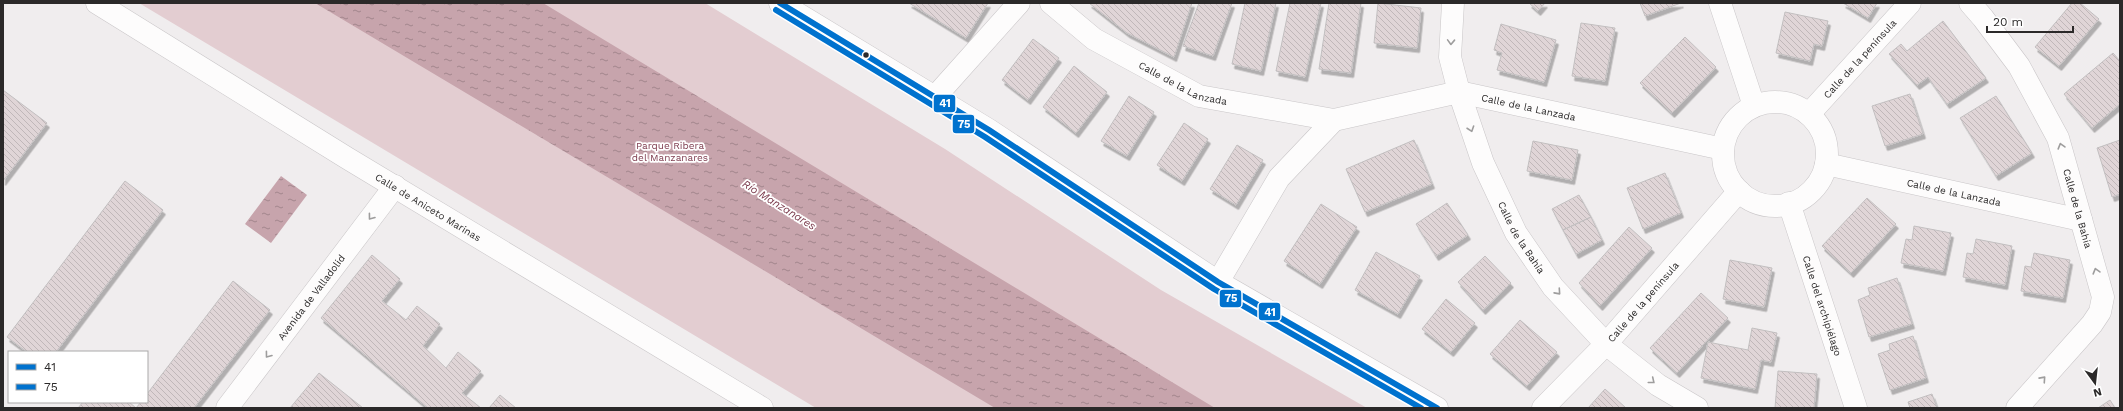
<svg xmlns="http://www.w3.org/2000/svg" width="2123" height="411" font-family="'Work Sans',sans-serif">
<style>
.park{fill:#e3cdd1}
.water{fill:url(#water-ripples)}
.building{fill:url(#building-back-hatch);stroke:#c2bfc0;filter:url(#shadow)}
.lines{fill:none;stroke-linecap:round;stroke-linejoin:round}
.minor-casing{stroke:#c9c6c8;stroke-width:23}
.minor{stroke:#fdfcfc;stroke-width:22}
.bus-1-casing{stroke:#fff;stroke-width:9}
.bus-2-casing{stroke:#fff;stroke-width:9}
.bus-1{stroke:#0072ce;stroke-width:6}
.bus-2{stroke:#0072ce;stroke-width:6}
.oneway{stroke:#9e9d9d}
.bus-dot{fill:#2b2929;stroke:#fff;stroke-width:1.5}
.labels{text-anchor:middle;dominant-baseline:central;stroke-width:3.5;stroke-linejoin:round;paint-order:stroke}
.street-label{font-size:10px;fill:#2b2929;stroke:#fff}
.park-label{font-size:10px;fill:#7f3e50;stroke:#fff}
.water-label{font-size:11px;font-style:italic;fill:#7a394b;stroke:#fff}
.line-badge{stroke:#fff;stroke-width:1.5}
.badge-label{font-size:11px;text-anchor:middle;font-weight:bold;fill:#fff}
</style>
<defs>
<pattern id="water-ripples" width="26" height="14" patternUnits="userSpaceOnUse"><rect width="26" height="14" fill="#c7a4ac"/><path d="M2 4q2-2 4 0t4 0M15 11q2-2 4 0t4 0" fill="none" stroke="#a2868c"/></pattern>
<pattern id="building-back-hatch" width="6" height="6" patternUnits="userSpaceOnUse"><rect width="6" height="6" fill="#e0d5d7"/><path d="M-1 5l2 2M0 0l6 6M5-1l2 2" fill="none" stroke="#c0b7b9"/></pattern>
<filter id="shadow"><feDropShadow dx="2.5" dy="4.5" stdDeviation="0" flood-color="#0004"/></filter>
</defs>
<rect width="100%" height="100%" fill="#f0edee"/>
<path class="park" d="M139 3H705L945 149 1161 290 1367 408H816Z"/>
<path class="water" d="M315 3H543L1215 408H995Z
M281 176 307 195 271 243 245 224Z"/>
<path class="building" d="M909 3H988L966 38Z
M1089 3H1192L1174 57 1127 33Z
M1199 3H1232L1213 56 1183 46Z
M1245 3H1276L1261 71 1232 64Z
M1290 3H1321L1305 77 1276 71Z
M1329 3H1361L1351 73 1319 69Z
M1378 3 1421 8 1417 48 1374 43Z
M1529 3H1545L1538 11Z
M1640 3H1681L1645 16Z
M1843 3H1877L1868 18Z
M2072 3H2080L2099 19 2059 66 2035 47Z
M1785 12 1828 21 1822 46 1814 44 1810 61 1776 53Z
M1943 21 1986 78 1947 104 1928 77 1917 85 1889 54 1901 44 1907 51Z
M1581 23 1615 28 1605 81 1572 76Z
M1501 24 1556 40 1544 82 1497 70 1502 53 1494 50Z
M1685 37 1716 67 1672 113 1640 83Z
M1033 39 1059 58 1028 100 1002 80Z
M2113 53 2120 61V104L2092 128 2064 94Z
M1074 66 1107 92 1076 133 1043 107Z
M3 90 47 123 3 181Z
M1910 94 1923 134 1885 146 1872 106Z
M1129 96 1154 112 1127 156 1101 141Z
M1996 96 2032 153 1996 176 1960 118Z
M1184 123 1208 139 1182 181 1157 165Z
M1414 140 1432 184 1365 212 1346 169Z
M2120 140V194L2112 197 2097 148Z
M1533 141 1578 150 1572 180 1527 171Z
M1237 145 1263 160 1236 205 1210 189Z
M1665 173 1681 213 1643 229 1627 188Z
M125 181 163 210 56 352H27L7 337Z
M1579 195 1591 217 1563 230 1552 209Z
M1867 198 1896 224 1851 273 1822 246Z
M1447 203 1468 235 1436 256 1416 224Z
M1321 204 1357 227 1320 284 1284 261Z
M1591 217 1602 240 1576 254 1563 230Z
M1914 226 1951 233 1943 271 1901 263 1906 239 1912 240Z
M1629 227 1652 248 1600 306 1579 283Z
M1976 239 2012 246 2005 285 1963 277 1967 253 1973 254Z
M1376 252 1420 276 1398 314 1355 290Z
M2034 253 2070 260 2063 298 2021 291 2025 266 2031 267Z
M372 255 400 279 382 301 406 320 417 306 440 324 423 346 446 368 458 352 481 371 462 393 481 408H428L321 318Z
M1485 256 1511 283 1483 310 1458 282Z
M1730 260 1772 268 1764 307 1723 299Z
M1897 278 1912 324 1869 337 1858 300 1870 295 1868 288Z
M233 281 270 310 194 408H78L83 402H129L136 408 141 402H147V394Z
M1701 293 1728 318 1677 373 1650 348Z
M1446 299 1475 323 1451 352 1422 329Z
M1520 320 1557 352 1527 386 1490 354Z
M1752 328 1777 333 1771 362 1761 360 1755 389 1701 378 1708 342 1748 350Z
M1913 336 1926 378 1890 390 1878 354 1890 350 1889 344Z
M1778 371 1817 374 1814 408H1775Z
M319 373 363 408H290Z
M1605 389 1626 408H1588Z
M1932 394 1937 408H1909H1910L1908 402Z
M500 395 516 408H489Z
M2110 400 2115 408H2098Z"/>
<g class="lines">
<defs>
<g id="minor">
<path id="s1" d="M97 3 347 158 762 408"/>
<path d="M780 3 989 130 1218 282 1437 408"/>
<path id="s2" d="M1051 3 1094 39 1199 96 1334 120 1459 92 1723 149"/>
<path id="s3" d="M1453 3 1450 57 1459 92 1483 163 1516 233 1553 287 1606 344 1658 385 1697 408"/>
<path d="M1720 3 1754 106"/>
<path id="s4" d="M1970 3 1983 18 2019 66 2058 138 2103 297 2100 312 2092 324 2017 408"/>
<path d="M934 98 1019 3"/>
<circle cx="1775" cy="154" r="52"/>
<path id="s5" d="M1809 114 1910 3"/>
<path id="s6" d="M1826 164 2081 220"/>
<path id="s7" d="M1789 203 1856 408"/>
<path d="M1218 282 1279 178 1334 120"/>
<path id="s8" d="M227 408 395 186"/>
<path id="s9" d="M1543 408 1606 344 1739 191"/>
</g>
</defs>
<use href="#minor" class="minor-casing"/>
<use href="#minor" class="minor"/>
<defs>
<path id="bus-1" d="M780 3 989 130 1218 282 1437 408"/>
<path id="bus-2" d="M776 10 985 137 1214 289 1421 408"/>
</defs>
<use href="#bus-1" class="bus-1-casing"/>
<use href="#bus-2" class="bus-2-casing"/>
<use href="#bus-1" class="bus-1"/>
<use href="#bus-2" class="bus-2"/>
</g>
<defs><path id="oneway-chevron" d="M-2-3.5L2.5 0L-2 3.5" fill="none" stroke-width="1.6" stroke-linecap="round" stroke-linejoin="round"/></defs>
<g class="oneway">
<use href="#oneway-chevron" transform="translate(1451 42) rotate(92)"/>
<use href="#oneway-chevron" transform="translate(1471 129) rotate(71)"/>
<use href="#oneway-chevron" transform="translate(2061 146) rotate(-106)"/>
<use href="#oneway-chevron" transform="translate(371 217) rotate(127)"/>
<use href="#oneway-chevron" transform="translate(2096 271) rotate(-106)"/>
<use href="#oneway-chevron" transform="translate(1558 292) rotate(48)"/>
<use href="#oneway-chevron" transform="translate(268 355) rotate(127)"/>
<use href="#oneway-chevron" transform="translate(2043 379) rotate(-48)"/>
<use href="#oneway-chevron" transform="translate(1652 381) rotate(39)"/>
</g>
<circle class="bus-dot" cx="866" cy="55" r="3.5"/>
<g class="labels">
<g class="street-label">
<text stroke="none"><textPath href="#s5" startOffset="75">Calle de la península</textPath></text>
<text stroke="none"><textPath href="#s2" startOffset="156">Calle de la Lanzada</textPath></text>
<text stroke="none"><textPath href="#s2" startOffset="512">Calle de la Lanzada</textPath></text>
<text stroke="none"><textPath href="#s6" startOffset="131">Calle de la Lanzada</textPath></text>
<text stroke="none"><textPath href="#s1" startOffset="389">Calle de Aniceto Marinas</textPath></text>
<text stroke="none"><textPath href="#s4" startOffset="235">Calle de la Bahía</textPath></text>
<text stroke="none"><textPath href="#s3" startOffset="249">Calle de la Bahía</textPath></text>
<text stroke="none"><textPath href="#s8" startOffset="139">Avenida de Valladolid</textPath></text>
<text stroke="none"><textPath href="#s9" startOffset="146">Calle de la península</textPath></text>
<text stroke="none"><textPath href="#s7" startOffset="108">Calle del archipiélago</textPath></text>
</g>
<g class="park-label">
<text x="670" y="145">Parque Ribera<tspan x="670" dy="12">del Manzanares</tspan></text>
</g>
<g class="water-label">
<text transform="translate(779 205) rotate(32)">Río Manzanares</text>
</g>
</g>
<g class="line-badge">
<rect x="933" y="94" width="23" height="19" rx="4" fill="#0072ce"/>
<rect x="952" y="114" width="23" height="20" rx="4" fill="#0072ce"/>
<rect x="1219" y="289" width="23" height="19" rx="4" fill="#0072ce"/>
<rect x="1258" y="302" width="23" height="19" rx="4" fill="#0072ce"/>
</g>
<g class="badge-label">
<text x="945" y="107">41</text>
<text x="964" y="128">75</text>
<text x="1231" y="302">75</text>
<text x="1270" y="316">41</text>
</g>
<rect width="2123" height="411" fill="none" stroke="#2b2929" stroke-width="8"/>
<rect x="8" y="351" width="140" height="52" fill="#ffffff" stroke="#aaa9a9"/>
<rect x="16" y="364" width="20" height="6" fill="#0072ce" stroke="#aaa9a9"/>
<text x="44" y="371" font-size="12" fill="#2b2929">41</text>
<rect x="16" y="384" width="20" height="6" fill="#0072ce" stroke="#aaa9a9"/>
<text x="44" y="391" font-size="12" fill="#2b2929">75</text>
<g transform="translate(2095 383) rotate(165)" stroke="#ffffff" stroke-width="3" paint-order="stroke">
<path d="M0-3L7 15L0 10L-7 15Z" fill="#2b2929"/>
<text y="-6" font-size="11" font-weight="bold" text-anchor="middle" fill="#2b2929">N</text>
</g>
<path d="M1987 26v6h86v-6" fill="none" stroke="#2b2929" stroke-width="2"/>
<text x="1993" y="26" font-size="12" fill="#2b2929" stroke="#ffffff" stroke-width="3" paint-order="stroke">20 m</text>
</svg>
